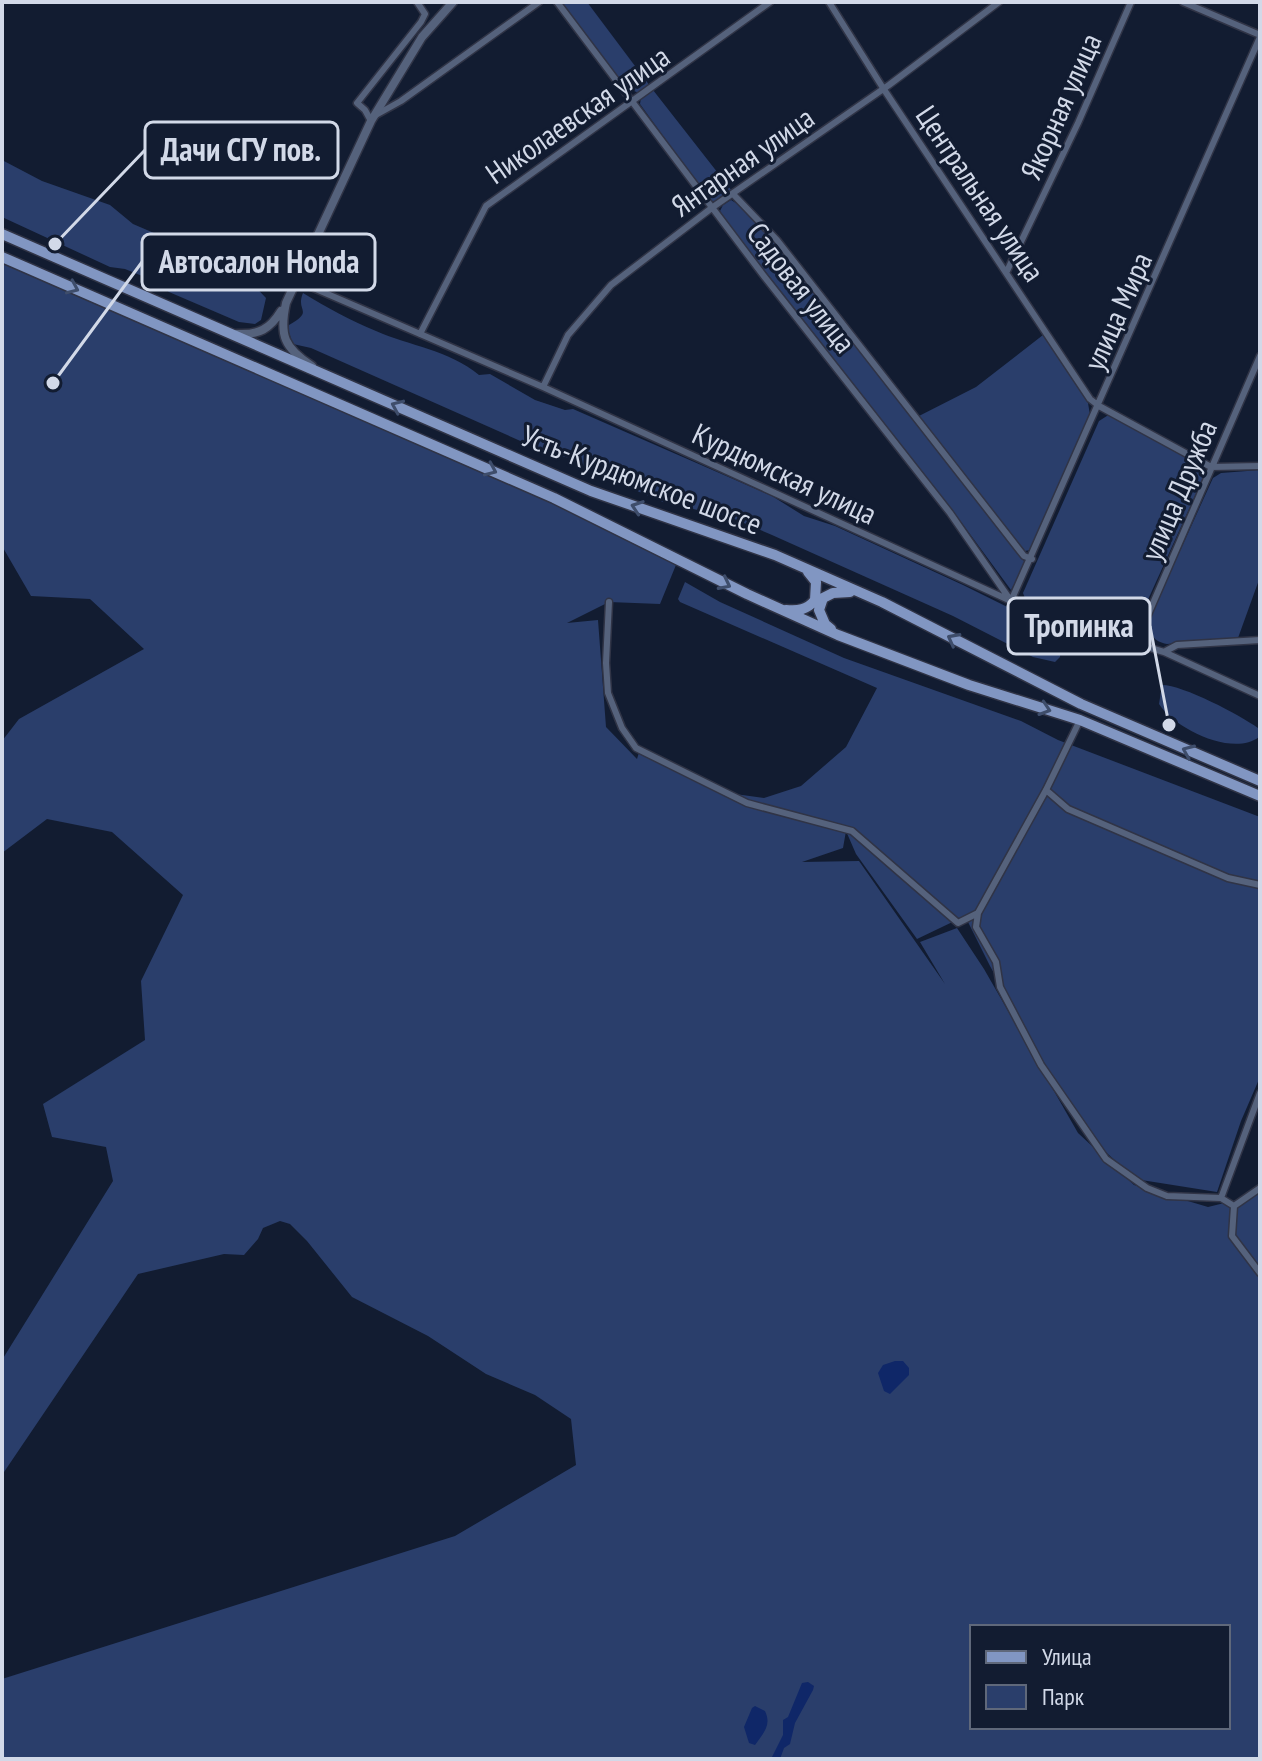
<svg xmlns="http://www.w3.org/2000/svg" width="1262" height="1761" font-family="'PT Sans Narrow',sans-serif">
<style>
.green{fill:#2a3e6b;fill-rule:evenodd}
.water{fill:#0f2768}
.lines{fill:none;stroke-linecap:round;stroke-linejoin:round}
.minor-casing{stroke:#303446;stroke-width:9}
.tertiary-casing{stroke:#303446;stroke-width:11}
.primary-casing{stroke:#303446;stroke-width:13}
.minor{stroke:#55627c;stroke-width:6}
.tertiary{stroke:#55627c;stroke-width:8}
.primary{stroke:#8196c2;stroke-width:10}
.oneway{stroke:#3e4d6b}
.labels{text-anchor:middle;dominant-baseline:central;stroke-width:6;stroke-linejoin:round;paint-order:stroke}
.street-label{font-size:30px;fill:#d2d9e8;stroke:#121c31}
.leader{fill:none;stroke:#d2d9e8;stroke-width:3}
.callout-dot{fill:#d2d9e8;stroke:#121c31;stroke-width:3}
.callout{fill:#121c31;stroke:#d2d9e8;stroke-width:3}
.callout-label{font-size:32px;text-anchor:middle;font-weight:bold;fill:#d2d9e8}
</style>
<rect width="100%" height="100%" fill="#121c31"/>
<path class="green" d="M561 2H587L650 86 639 93 624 87Z
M653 90 732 191 717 202 710 201 640 104 641 98Z
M2 160 42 181 110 205 133 224 189 248 195 247 243 274 266 298 261 320 255 324 239 322 169 292 157 282 125 269 110 267 2 217Z
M731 200 744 208 775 242 1024 561V567L1011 590 953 511 726 221 720 211 723 205Z
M2 257 255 366 678 560 660 604 609 602 567 623 598 620 606 727 637 759 640 749 728 793 764 798 801 786 846 747 877 688 680 602 678 599 685 582 720 602 844 658 1021 721 1058 740 1260 817V1077L1241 1121 1217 1192 1135 1179 1082 1130 990 966 965 916 917 939 856 854 846 831 843 848 802 862 859 861 945 984 920 942 957 928 984 969 1078 1133 1134 1185 1208 1207 1253 1196 1260 1192V1759H2V1679L455 1536 576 1465 571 1419 535 1395 486 1374 428 1336 352 1297 307 1241 290 1224 280 1221 263 1228 258 1239 244 1255 224 1254 138 1274 2 1475V1360L113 1181 106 1147 52 1137 43 1104 145 1040 141 981 183 895 112 832 47 819 2 853V741L19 719 144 649 90 599 31 596 2 546ZM972 1627H1228V1727H972Z
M303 293C326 307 351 321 376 331 410 346 449 350 479 375L490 374 535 400 565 410 573 409 772 496 804 516 835 526 963 585 1052 629 1061 643 1060 657 1055 662 1033 657 953 616 772 535 732 518 663 502 604 477 569 458 543 451 311 348 293 344 288 330 289 325C315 310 295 312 303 293Z
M1043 335 1088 403 1090 415 1030 550 1025 551 917 417 976 387Z
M1110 414 1196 460 1203 469 1204 476 1146 604 1137 634 1130 636C1094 627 1059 618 1026 601L1023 593 1099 421Z
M1260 470V577L1238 638 1167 644C1151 641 1149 632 1150 617L1213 478 1221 473Z
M1162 685C1183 685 1240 715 1258 728L1259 737C1233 757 1175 729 1159 704Z"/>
<path class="water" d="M895 1361H903L909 1368V1375L890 1394 884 1391 878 1373 883 1365Z
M808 1682 814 1686 813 1690 795 1723 790 1744 784 1748 780 1759H771L783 1735V1720L788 1717 802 1683Z
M755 1706 765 1711C772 1726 763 1733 755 1745L749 1743 744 1727 752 1708Z"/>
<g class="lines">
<defs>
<path id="minor" d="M557 2 763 275 950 513 1011 601 1260 37
M829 2 883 88 1090 399 1099 406 1211 467 1260 466
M1183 2 1260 35
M374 116 401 101 539 2
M371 121 365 110 357 103 421 22 425 14 417 2
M733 194 777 240 1024 556 1032 559
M1007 271 1078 123 1131 2
M295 280 543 387 1011 601 1069 624 1164 652 1260 696
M420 334 486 206 770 2
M543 387 568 335 611 285 713 207 889 85 999 2
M609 602 606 663 608 693 622 728 636 748 747 803 852 831 958 923 978 913
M1138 643 1147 617 1260 356
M1164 652 1177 645 1260 640
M1080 720 1046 790 978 913 976 927 996 962 1000 987 1041 1065 1106 1159 1147 1188 1167 1196 1221 1198 1234 1206
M1046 790 1068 809 1228 878 1260 885
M1260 1188 1234 1206 1232 1236 1260 1273
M1221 1198 1260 1093"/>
<path id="tertiary" d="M237 334C259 335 270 329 281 311
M312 366C284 348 279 335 286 303L371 121 422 37 453 2"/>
<path id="primary" d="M2 234 591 491 775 555 882 602 1081 704 1260 781
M2 257 554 498 747 594 838 635 969 685 1080 720 1260 796
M786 610C798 611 807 610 815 600L816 582 808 572
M831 629 825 624 819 610 823 598 833 593 850 592"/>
</defs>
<use href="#minor" class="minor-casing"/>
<use href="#tertiary" class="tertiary-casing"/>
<use href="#primary" class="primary-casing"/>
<use href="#minor" class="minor"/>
<use href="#tertiary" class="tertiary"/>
<use href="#primary" class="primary"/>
</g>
<defs><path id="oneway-chevron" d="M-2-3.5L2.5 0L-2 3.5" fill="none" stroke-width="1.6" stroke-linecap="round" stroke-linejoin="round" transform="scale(2)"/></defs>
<g class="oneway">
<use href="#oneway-chevron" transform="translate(73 288) rotate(24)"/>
<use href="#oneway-chevron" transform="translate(397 406) rotate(-156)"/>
<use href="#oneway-chevron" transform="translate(491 470) rotate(24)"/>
<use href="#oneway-chevron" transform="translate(637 507) rotate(-161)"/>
<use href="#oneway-chevron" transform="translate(725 584) rotate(27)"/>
<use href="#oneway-chevron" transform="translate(953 639) rotate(-152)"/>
<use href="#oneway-chevron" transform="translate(1045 709) rotate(18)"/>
<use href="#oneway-chevron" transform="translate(1188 751) rotate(-157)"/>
</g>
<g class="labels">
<g class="street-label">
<text transform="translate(1060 106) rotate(-66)">Якорная улица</text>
<text transform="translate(577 114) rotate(-35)">Николаевская улица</text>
<text transform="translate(742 161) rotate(-35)">Янтарная улица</text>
<text transform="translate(981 193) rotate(56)">Центральная улица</text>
<text transform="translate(802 287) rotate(52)">Садовая улица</text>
<text transform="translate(1117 311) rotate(-66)">улица Мира</text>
<text transform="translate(785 473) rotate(25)">Курдюмская улица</text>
<text transform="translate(642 479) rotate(21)">Усть-Курдюмское шоссе</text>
<text transform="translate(1178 490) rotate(-67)">улица Дружба</text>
</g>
</g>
<path class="leader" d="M55 244L145 150M53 383L142 262M1169 725L1150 626"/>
<g class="callout-dot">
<circle cx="55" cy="244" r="8"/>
<circle cx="53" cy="383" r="8"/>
<circle cx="1169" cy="725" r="8"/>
</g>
<g class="callout">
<rect x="145" y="122" width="193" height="56" rx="8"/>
<rect x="142" y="234" width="233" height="56" rx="8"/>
<rect x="1008" y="598" width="142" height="56" rx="8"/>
</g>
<g class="callout-label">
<text x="241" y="161">Дачи СГУ пов.</text>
<text x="259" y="273">Автосалон Honda</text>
<text x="1079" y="637">Тропинка</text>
</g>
<rect width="1262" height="1761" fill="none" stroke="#d2d9e8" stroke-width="8"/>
<rect x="970" y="1625" width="260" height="104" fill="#121c31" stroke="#5f687a" stroke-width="2"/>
<rect x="986" y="1651" width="40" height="12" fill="#8196c2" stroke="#5f687a" stroke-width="2"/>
<text x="1042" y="1665" font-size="24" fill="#d2d9e8">Улица</text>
<rect x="986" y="1685" width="40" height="24" fill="#2a3e6b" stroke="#5f687a" stroke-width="2"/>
<text x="1042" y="1705" font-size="24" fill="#d2d9e8">Парк</text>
</svg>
